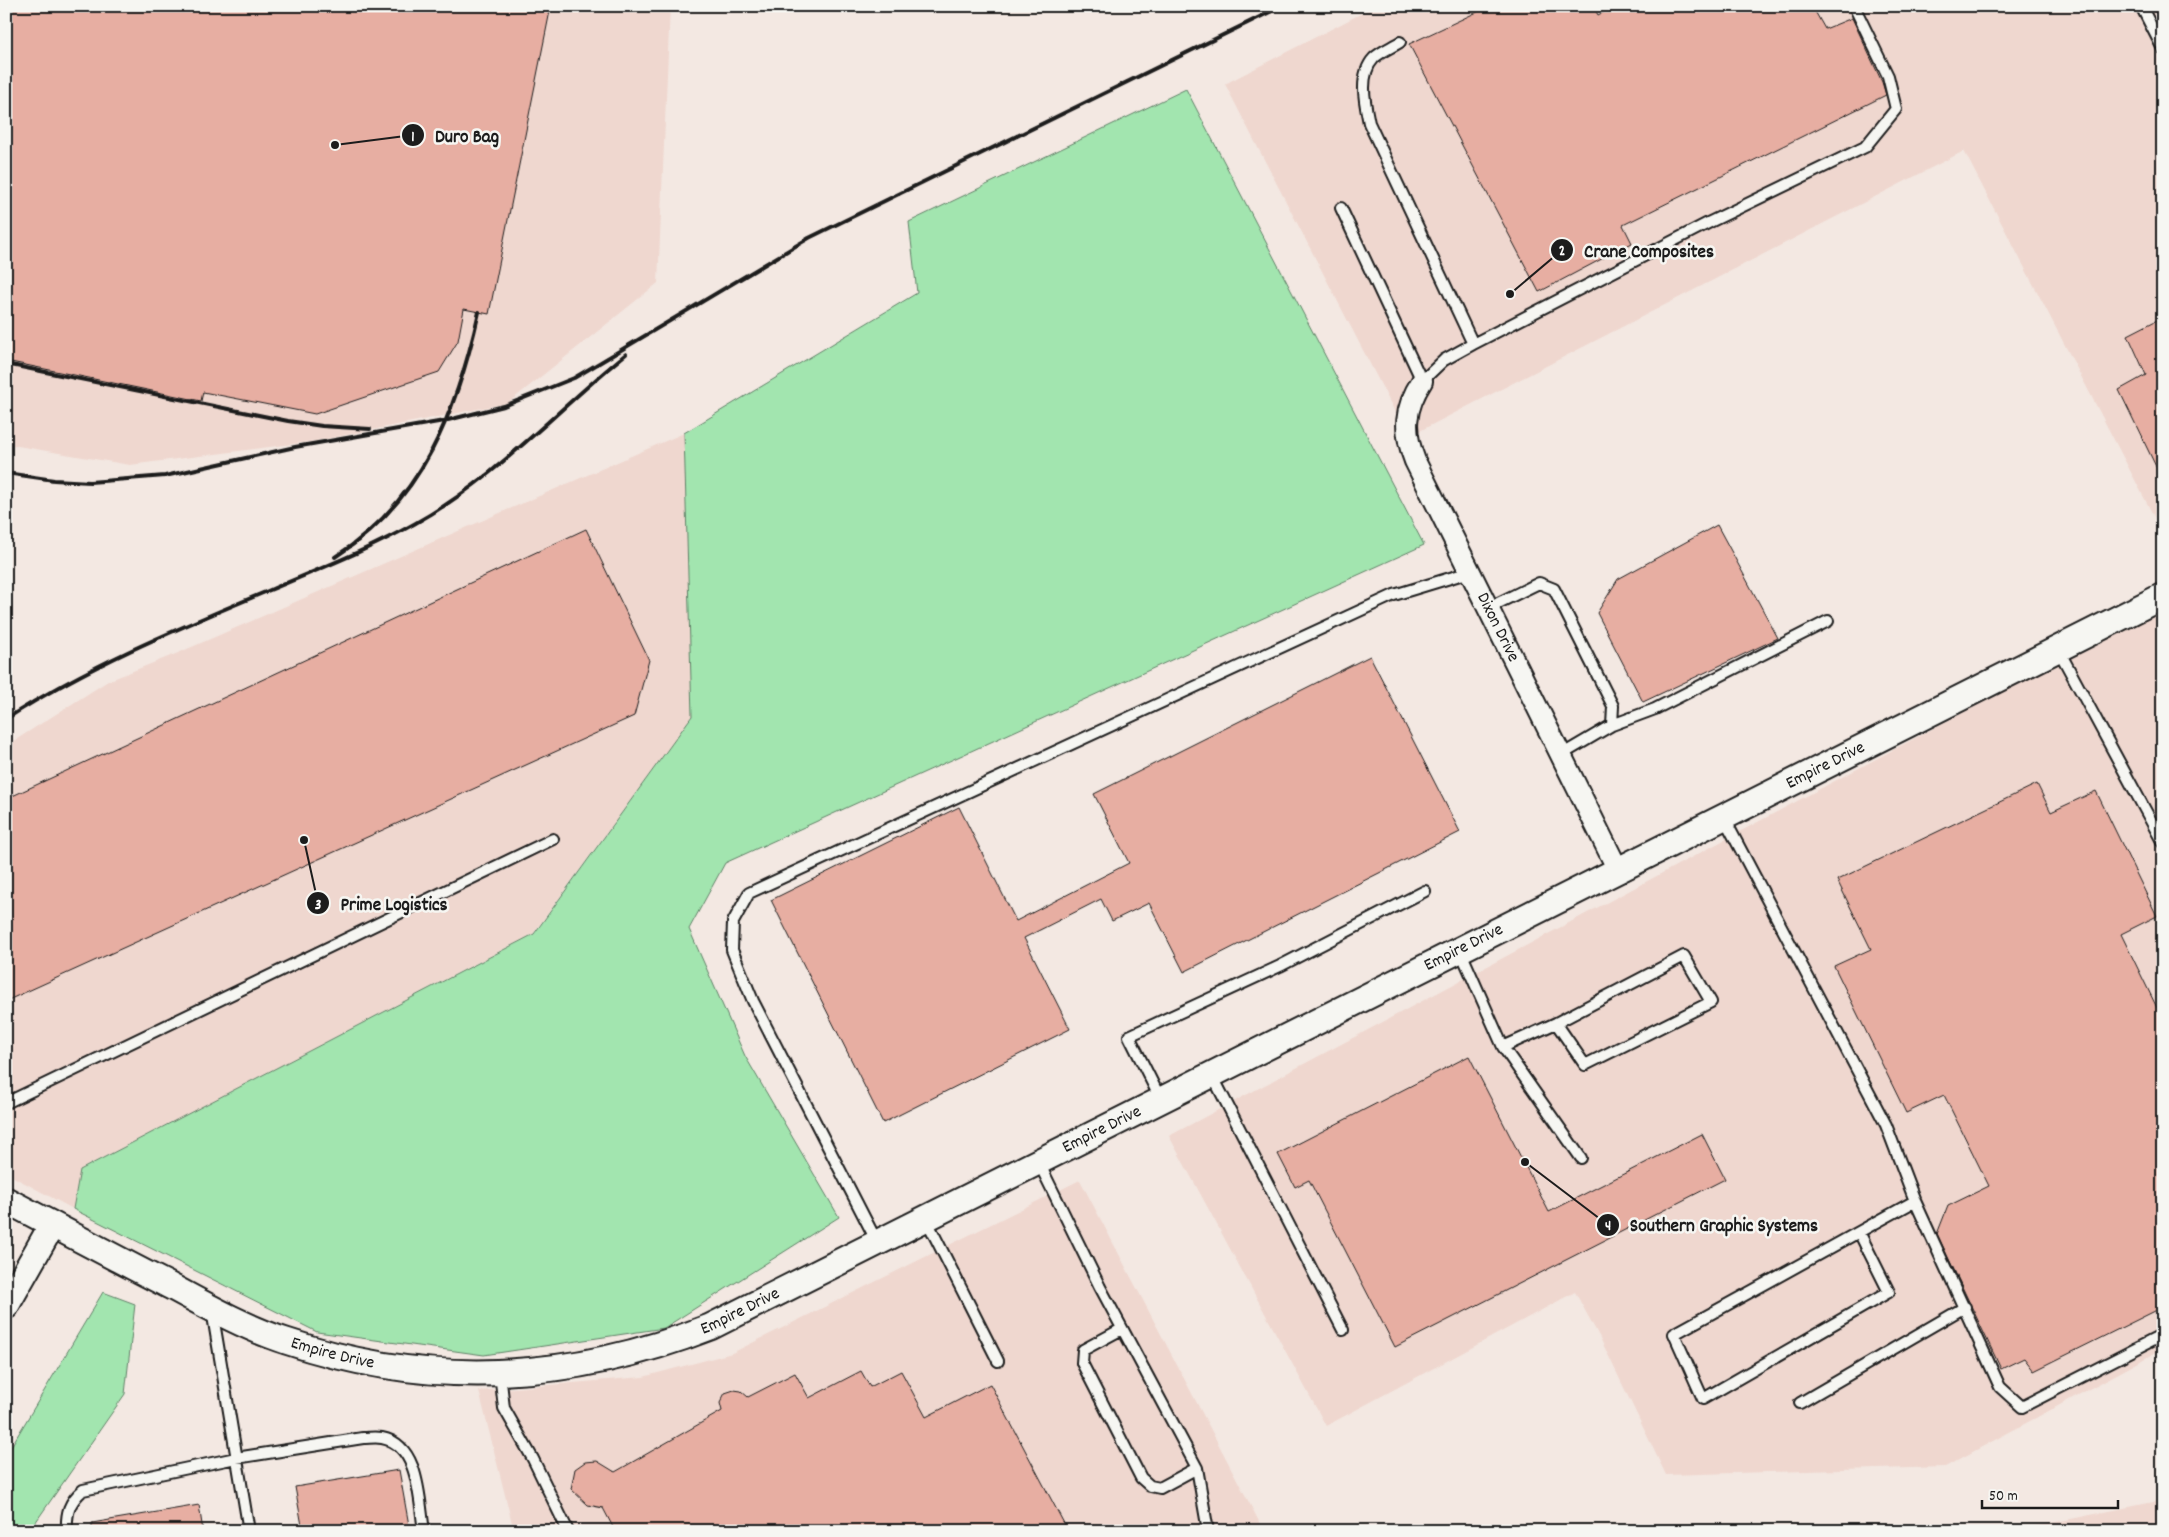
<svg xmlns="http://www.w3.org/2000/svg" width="2169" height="1537" font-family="Dekko,sans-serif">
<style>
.built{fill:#efd7cf}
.green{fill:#a2e5af;stroke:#5f8066}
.building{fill:#e7aea2;stroke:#1c1c1c}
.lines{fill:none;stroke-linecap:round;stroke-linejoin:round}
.service-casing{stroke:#1c1c1c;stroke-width:14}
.minor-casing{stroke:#1c1c1c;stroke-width:24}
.tertiary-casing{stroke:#1c1c1c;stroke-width:29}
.service{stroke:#f6f6f2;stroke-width:10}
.minor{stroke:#f6f6f2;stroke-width:20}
.tertiary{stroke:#f6f6f2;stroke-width:25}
.rail{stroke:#1c1c1c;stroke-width:4}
.labels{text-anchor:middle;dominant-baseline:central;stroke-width:5;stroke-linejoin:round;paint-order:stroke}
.street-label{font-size:18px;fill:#1c1c1c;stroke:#f6f6f2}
.leader{fill:none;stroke:#1c1c1c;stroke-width:2}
.callout-dot{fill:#1c1c1c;stroke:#f6f6f2;stroke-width:2}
.mark-label{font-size:15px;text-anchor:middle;font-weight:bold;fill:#fff}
.callout-label{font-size:19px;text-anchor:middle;font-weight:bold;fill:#1c1c1c;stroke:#f6f6f2;stroke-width:5;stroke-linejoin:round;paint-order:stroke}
</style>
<rect width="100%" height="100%" fill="#f3e8e2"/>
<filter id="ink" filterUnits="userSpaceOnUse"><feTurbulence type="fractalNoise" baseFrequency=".02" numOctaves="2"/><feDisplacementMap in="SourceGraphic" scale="10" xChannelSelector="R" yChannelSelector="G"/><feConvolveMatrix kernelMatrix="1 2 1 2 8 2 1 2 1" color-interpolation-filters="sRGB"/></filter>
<g filter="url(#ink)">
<path class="built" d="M6 6H670L658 283 508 403 316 441 130 465 6 444Z
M1376 6H2163V534L1964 151 1408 437 1225 84Z
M684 433 692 716 533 934 80 1170 73 1209 6 1173V746L108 681 178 653Z
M2163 606V1349L1945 1467 1666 1475 1600 1338 1575 1292 1326 1426 1169 1136Z
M1080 1180 1264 1531H514L479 1391 643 1377 732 1353Z
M2163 1500V1531H2012Z"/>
<path class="green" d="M1186 89 1424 545 725 863 689 929 745 1056 839 1217 664 1328 484 1355 317 1332 73 1209 80 1170 534 934 692 716 684 433 917 293 909 222Z
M103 1292 135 1304 125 1394 35 1523 36 1531H6V1455Z"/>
<path class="building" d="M6 6H551L489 314 464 309 458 341 439 372 315 414 203 392 201 401 6 361Z
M1490 6H1593L1598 15 1615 6H1812L1825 29 1852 18 1882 82 1886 95 1623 225 1632 243 1539 292 1409 44Z
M2163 317V481L2119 390 2146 375 2128 335Z
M1717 525 1778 638 1643 702 1597 613 1618 579Z
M586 529 649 660 634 716 6 1001V799Z
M1370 656 1460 832 1184 972 1149 903 1112 921 1101 899 1024 938 1070 1029 883 1123 771 900 959 807 1016 921 1129 863 1094 794Z
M2037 784 2051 812 2096 791 2157 916 2121 934 2163 1020V1307L2034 1371 2024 1358 2001 1369 1937 1234 1948 1206 1989 1186 1944 1095 1906 1113 1834 966 1871 949 1837 880Z
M1469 1056 1549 1212 1702 1134 1725 1179 1395 1347 1309 1180 1295 1187 1278 1154Z
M861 1371 870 1387 901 1371 926 1417 990 1384 1068 1531H615L603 1508 588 1505 571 1489 575 1469 585 1462 597 1461 615 1472 722 1411 720 1403 725 1393 734 1390 741 1391 748 1397 795 1373 809 1398Z
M399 1470 410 1531H303L295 1487Z
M199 1505 203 1531H92V1523Z"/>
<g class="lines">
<defs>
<path id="service" d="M2141 6 2163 49
M1400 42C1392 47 1380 52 1374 58 1358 75 1365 104 1369 123L1473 344
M1341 208 1422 381 1444 360 1473 344 1710 222 1865 147 1896 109 1888 76 1854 6
M1488 608 1539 583 1554 589 1613 706 1612 725 1561 755
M2058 649 2163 843
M1612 725 1655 709 1828 621
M1724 818 1886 1125 1915 1201 2000 1387 2022 1407 2163 1335
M1460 950 1503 1047 1581 1158
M1503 1047 1556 1023 1684 956 1711 1002 1585 1065 1556 1023
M1212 1075 1343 1330
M1161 1100 1129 1036 1280 966 1425 891
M6 1103 553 839
M1039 1163 1100 1287 1197 1468 1208 1531
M926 1219 998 1361
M1860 1234 1889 1292 1703 1399 1674 1334 1915 1201
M877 1242 753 1001 732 950 733 922 749 893 1394 595 1470 572
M212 1310 249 1531
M1122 1329 1083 1350 1082 1363 1141 1478 1150 1486 1160 1488 1197 1468
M500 1373 504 1408 533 1459 568 1531
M1800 1403 1965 1307
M67 1531C66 1513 69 1502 83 1490L236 1458 363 1438C369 1438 376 1437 382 1438 420 1445 419 1501 424 1531"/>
<g id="minor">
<path id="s1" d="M1422 381C1404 409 1403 431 1415 461L1618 870"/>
</g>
<g id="tertiary">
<path id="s2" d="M6 1200C61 1229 115 1258 170 1286 205 1305 248 1329 286 1341 429 1389 570 1382 710 1327L2163 596"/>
<path d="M6 1306 52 1225"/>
</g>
</defs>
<use href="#service" class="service-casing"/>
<use href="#minor" class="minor-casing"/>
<use href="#tertiary" class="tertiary-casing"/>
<use href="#service" class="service"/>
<use href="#minor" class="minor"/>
<use href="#tertiary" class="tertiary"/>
<path class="rail" d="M6 364 288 421 322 426 370 429
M6 473 54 480 90 482 165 476 295 447 444 421 504 406 574 378 809 238 1282 6
M335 557C423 501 457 410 479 312
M6 719C89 665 179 628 270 590 319 569 368 550 414 524 497 478 554 412 626 354"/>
</g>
</g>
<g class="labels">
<g class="street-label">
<text stroke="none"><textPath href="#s1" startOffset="270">Dixon Drive</textPath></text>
<text stroke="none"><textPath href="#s2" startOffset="1996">Empire Drive</textPath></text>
<text stroke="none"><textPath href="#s2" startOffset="1591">Empire Drive</textPath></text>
<text stroke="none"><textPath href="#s2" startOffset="1186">Empire Drive</textPath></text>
<text stroke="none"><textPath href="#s2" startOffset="781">Empire Drive</textPath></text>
<text stroke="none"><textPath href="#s2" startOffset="362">Empire Drive</textPath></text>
</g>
</g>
<path class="leader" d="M335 145L413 135M1510 294L1562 250M304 840L318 903M1525 1162L1608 1225"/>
<g class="callout-dot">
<circle cx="335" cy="145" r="5"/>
<circle cx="1510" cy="294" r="5"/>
<circle cx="304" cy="840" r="5"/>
<circle cx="1525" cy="1162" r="5"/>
<circle cx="413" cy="135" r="12"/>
<circle cx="1562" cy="250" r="12"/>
<circle cx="318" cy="903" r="12"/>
<circle cx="1608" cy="1225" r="12"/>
</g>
<g class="mark-label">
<text x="413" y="141">1</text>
<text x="1562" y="255">2</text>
<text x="318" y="909">3</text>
<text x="1608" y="1230">4</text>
</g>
<g class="callout-label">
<text x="467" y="142">Duro Bag</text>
<text x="1649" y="257">Crane Composites</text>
<text x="394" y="910">Prime Logistics</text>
<text x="1724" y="1231">Southern Graphic Systems</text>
</g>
<rect width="2169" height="1537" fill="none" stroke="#f6f6f2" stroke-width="25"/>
<rect x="12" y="12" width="2144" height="1512" fill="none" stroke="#1c1c1c" stroke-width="2" filter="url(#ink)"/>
<path d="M1982 1500v8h136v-8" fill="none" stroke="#1c1c1c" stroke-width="2.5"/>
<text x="1989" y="1500" font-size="15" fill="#1c1c1c" stroke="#f6f6f2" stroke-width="4" paint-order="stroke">50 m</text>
</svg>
